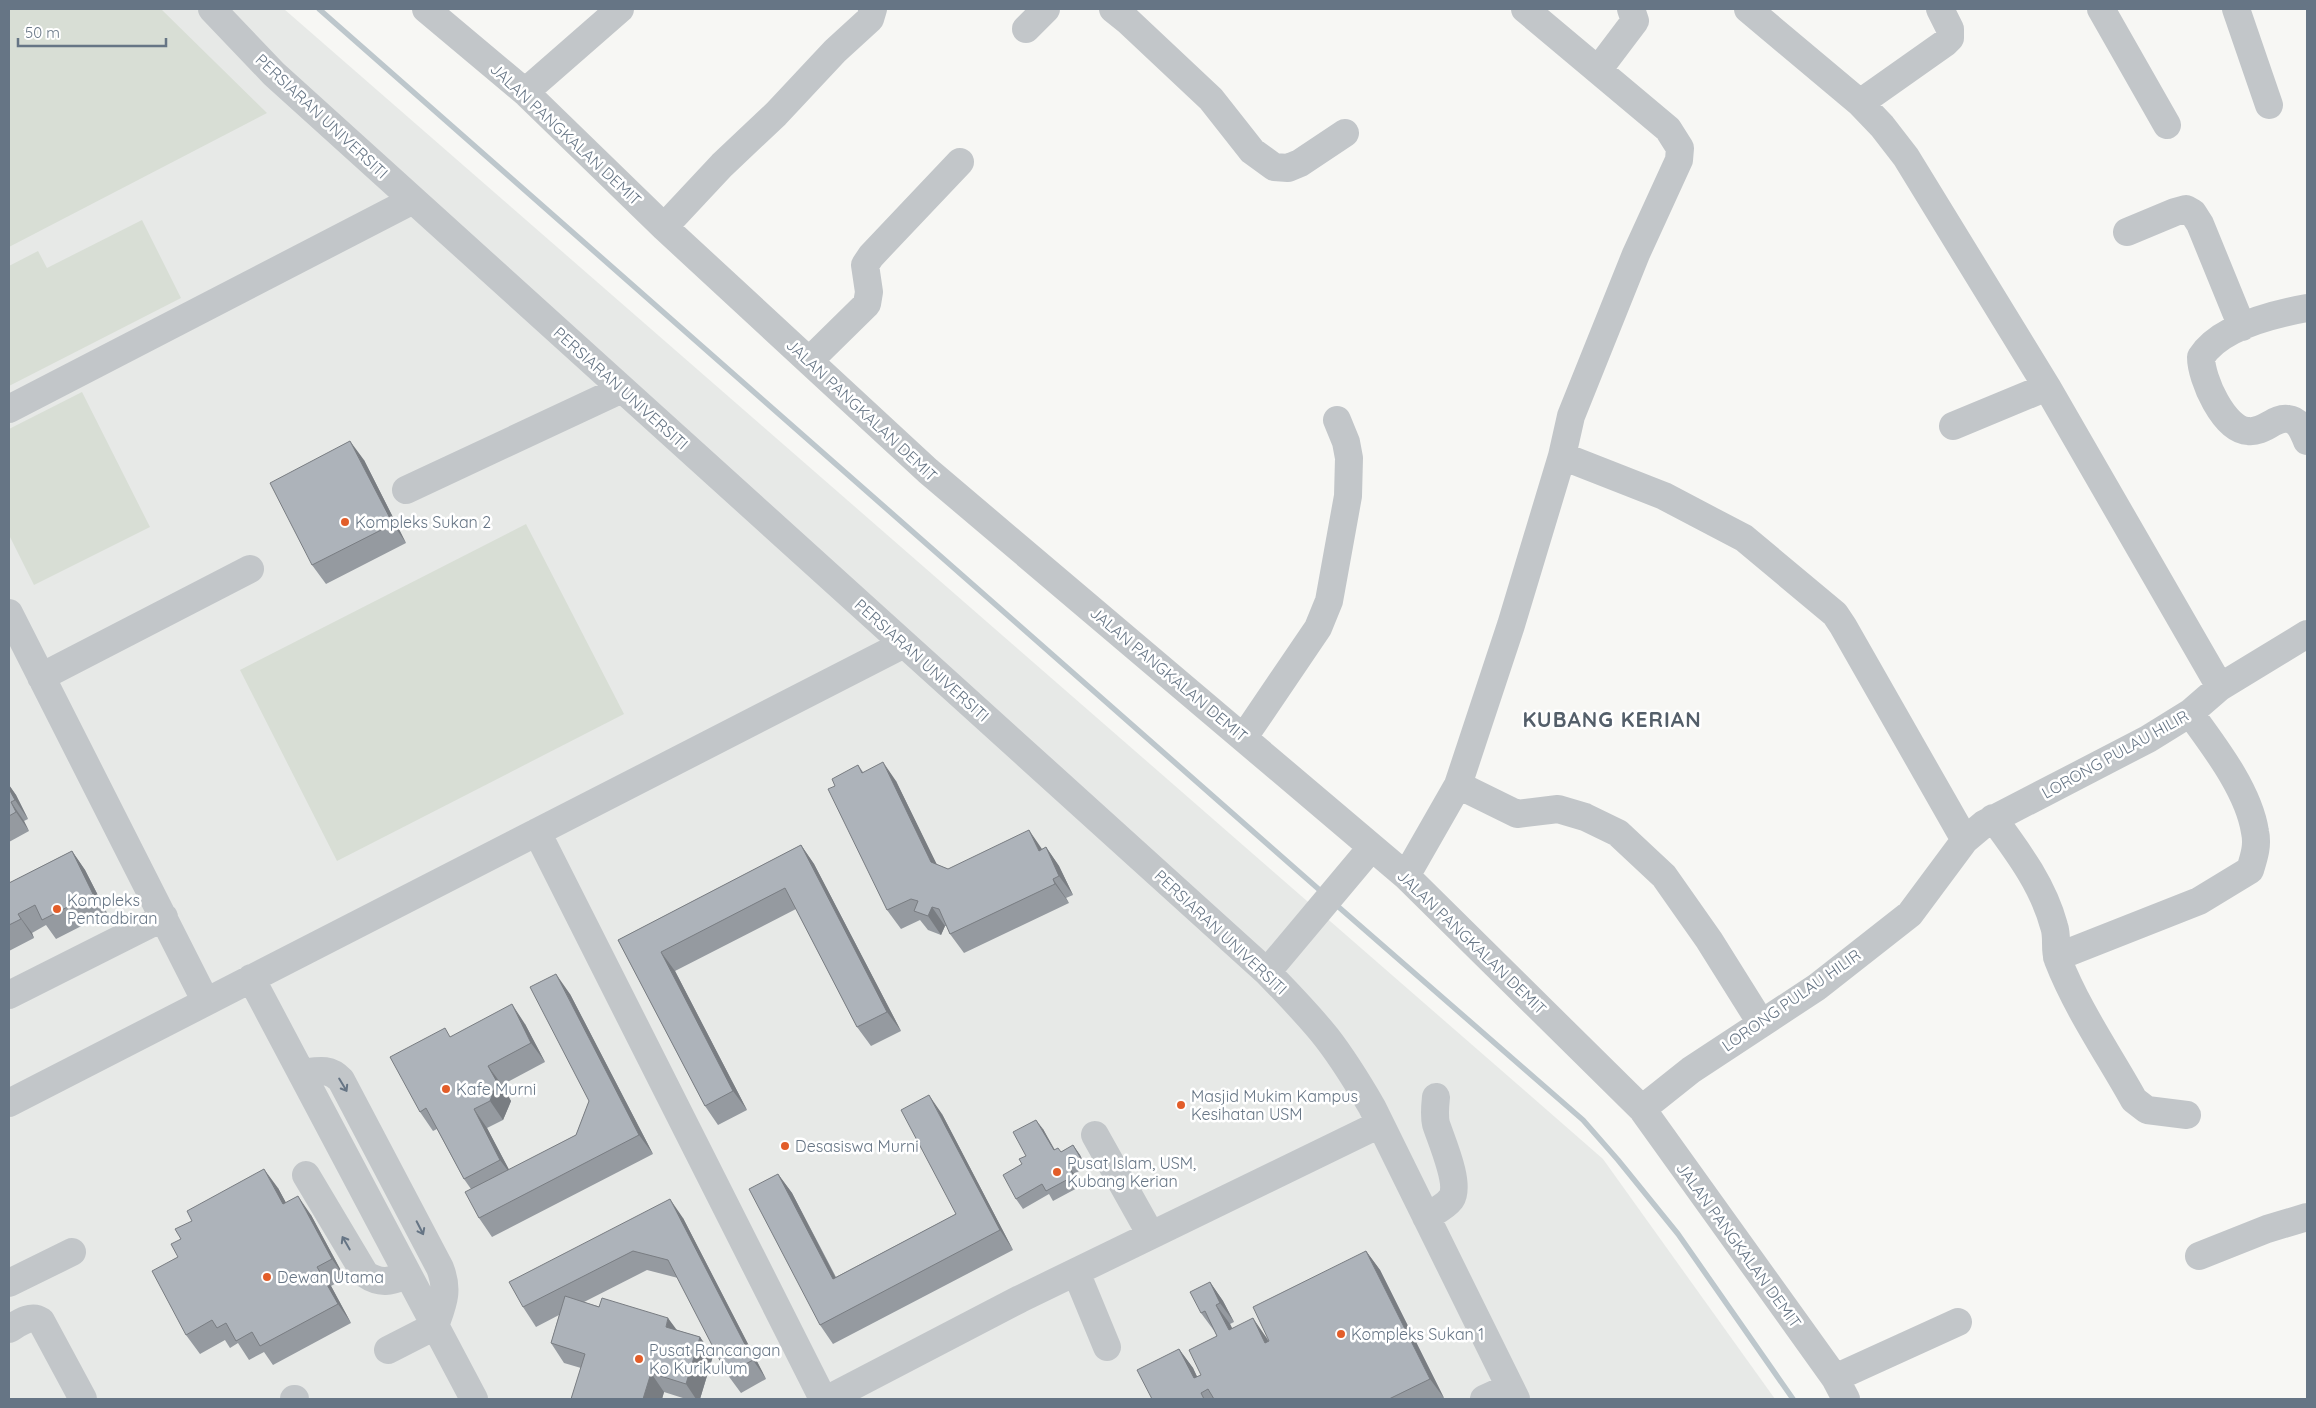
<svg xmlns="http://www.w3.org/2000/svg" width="2316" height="1408" font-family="Quicksand,sans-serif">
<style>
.built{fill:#e7e9e7}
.green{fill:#d8ded5}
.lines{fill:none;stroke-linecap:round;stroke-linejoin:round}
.stream{stroke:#bdc7cc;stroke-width:5.5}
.minor{stroke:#c2c6c9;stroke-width:28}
.wall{fill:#959aa0}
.shaded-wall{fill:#797d82}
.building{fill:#adb3ba;stroke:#797d82}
.oneway{stroke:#667585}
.poi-dot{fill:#e25d29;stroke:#fff;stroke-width:2}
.labels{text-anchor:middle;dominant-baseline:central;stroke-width:5;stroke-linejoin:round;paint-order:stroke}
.street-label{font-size:16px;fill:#667585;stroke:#fff}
.poi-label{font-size:16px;fill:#667585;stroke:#fff;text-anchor:start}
.district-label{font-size:21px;font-weight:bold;letter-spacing:1px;fill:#545f6a;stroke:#fff}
</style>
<rect width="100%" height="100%" fill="#f7f7f4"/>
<path class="built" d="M9 9H284L1603 1159 1775 1399H9Z"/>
<path class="green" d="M9 9H161L267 113 9 247Z
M142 220 181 298 9 386V266L38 251 47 268Z
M82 392 150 527 34 585 9 535V429Z
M526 524 624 714 337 861 240 670Z"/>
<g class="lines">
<path class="stream" d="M319 9 1323 893
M1334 903 1583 1120 1618 1160 1678 1234 1793 1399"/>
<path class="minor" d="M212 9 274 74 1267 972C1287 993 1309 1015 1327 1038 1344 1060 1358 1083 1372 1107L1516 1399
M426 9 525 92 664 227 928 471 1406 876 1642 1109 1835 1378 1846 1399
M1113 9 1128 21 1211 99 1252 151 1274 167 1288 168 1300 163 1345 133
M1748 9 1860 103 1882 126 1906 157 2047 387 2220 687
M2101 9 2167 125
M2236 9 2269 105
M1026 29 1046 9
M1598 70 1635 21 1631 9
M525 92 620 9
M1860 103 1945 43 1950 38V29L1940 9
M664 227 722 165 776 114 835 51 870 19 873 9
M2127 232 2175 212 2186 209 2193 213 2200 224 2242 327
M2307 308C2274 314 2220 327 2201 357 2201 379 2224 430 2248 431 2264 433 2274 417 2288 419 2300 420 2303 432 2307 441
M809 361 867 304 869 292 865 265 871 256 960 162
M9 409 413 200
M1953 426 2047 387
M1562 456 1664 496 1744 538 1835 614 1843 626 1965 840
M406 490 622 389
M9 613 206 1002
M41 677 250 569
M1244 737 1318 628 1329 601 1348 496 1349 458 1346 442 1337 420
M1458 785 1517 814 1558 809 1585 817 1618 833 1664 876 1709 940 1761 1023
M1993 818C2018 852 2043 885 2054 926 2058 937 2054 949 2058 960 2077 1009 2109 1055 2134 1100L2147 1110 2187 1115
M537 832 823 1399
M1406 876 1458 785 1511 625 1562 456 1571 416 1636 254 1679 160 1680 148 1668 129 1525 9
M2057 957 2199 901 2250 870C2254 857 2258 845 2255 832 2249 791 2214 746 2190 713
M1267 972 1371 848
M251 978 474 1399
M9 995 164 917
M302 1073C317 1071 329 1067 341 1080L440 1268C449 1291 443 1303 435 1326L388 1350
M9 1103 904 644
M1642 1109 1691 1070 1817 987 1910 914 1965 840 1984 824 2148 739 2190 713 2220 687 2307 634
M1095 1135 1151 1235
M306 1175 365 1274C381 1285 391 1281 408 1275
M1426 1217C1434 1212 1445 1207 1451 1199 1461 1184 1441 1140 1436 1124 1434 1115 1435 1107 1436 1097
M2199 1256 2267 1229 2307 1217
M1076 1272 1107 1347
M9 1283 72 1252
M9 1329C19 1323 31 1314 41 1321L83 1399
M1835 1378 1958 1322
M294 1399H295
M828 1399 1020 1299 1380 1124
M1484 1399 1510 1387"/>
</g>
<path class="wall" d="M364 460 406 543 326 584 312 565Z
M858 765 863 772 896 781 936 864 948 869 1042 849 1046 847 1059 866 1073 895 1066 898 1069 903 964 953 950 934 947 926H945L941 935 928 930 920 920 901 929 887 910 835 786Z
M9 785 16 795 28 819 24 821 29 831 9 842Z
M801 845 814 864 901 1031 871 1046 857 1027 796 909 675 971 747 1110 718 1125 705 1106 618 940Z
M72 851 85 870 107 913 56 939 46 925 32 933 34 938 9 951V883Z
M570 994 653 1154 492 1237 479 1218 471 1189 464 1179 437 1129 433 1131 420 1112 451 1036 525 1024 545 1062 502 1085 511 1101 503 1120 487 1128 509 1170 576 1135 589 1101Z
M942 1114 1013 1250 833 1344 820 1325 778 1174 792 1193 836 1277 956 1214Z
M1043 1129 1055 1150 1061 1152 1073 1145 1080 1155 1086 1167 1074 1174 1081 1186 1053 1201 1049 1194 1023 1209 1016 1199 1026 1156Z
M278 1188 286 1203 311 1215 345 1278 331 1286 351 1323 273 1365 264 1352 249 1360 238 1343 230 1348 225 1340 200 1354 186 1335 178 1257 181 1239Z
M683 1218 766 1379 741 1393 727 1374 678 1278 647 1270 584 1302 700 1337 713 1356 700 1399H686L664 1392 662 1399H571L581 1368 564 1363 551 1343 559 1315 536 1327 523 1307Z
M1366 1251 1380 1270 1444 1398 1441 1399H1152L1179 1349 1193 1368 1197 1377 1201 1375 1217 1336 1215 1332 1201 1313 1210 1282 1223 1301 1234 1322 1230 1324 1232 1328 1266 1337 1269 1341Z"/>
<path class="shaded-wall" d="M350 441 364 460 406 543 393 524Z
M883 762 896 781 945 881 931 862Z
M9 785 16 795 28 819 15 800 9 789Z
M11 802 24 821 29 831 16 812Z
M1029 830 1042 849 1039 851Z
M801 845 814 864 901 1031 887 1012Z
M1046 847 1059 866 1073 895 1059 876Z
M72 851 85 870 107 913 93 894Z
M1053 879 1066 898 1069 903 1055 884Z
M932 907 945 926 941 935 928 916Z
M18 914 32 933 34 938 21 919Z
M661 952 675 971 747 1110 733 1091Z
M556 974 570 994 653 1154 639 1135Z
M512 1004 525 1024 545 1062 531 1043Z
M488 1066 502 1085 511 1101 503 1120 490 1101Z
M929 1095 942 1114 1013 1250 1000 1230Z
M474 1109 487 1128 514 1179 500 1160Z
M1036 1120 1043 1129 1060 1160Z
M1073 1145 1080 1155 1086 1167 1080 1157Z
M1067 1164 1074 1174 1081 1186 1074 1176Z
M264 1169 278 1188 297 1223 283 1204Z
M778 1174 792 1193 846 1298 833 1279Z
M298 1196 311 1215 345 1278 332 1259Z
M670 1199 683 1218 766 1379 753 1360Z
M1366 1251 1380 1270 1444 1398 1430 1379Z
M317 1267 331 1286 351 1323 338 1304Z
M1210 1282 1223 1301 1234 1322 1220 1303Z
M1216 1305 1230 1324 1242 1349 1229 1330Z
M668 1318 682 1337 666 1327Z
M1253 1318 1266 1337 1279 1362 1265 1343Z
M700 1337 713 1356 700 1399H696L686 1384Z
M1179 1349 1193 1368 1204 1391 1194 1378Z
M651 1373 664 1392 662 1399H643Z"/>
<path class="building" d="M350 441 393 524 312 565 270 483Z
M883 762 931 862 948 869 1029 830 1039 851 1046 847 1059 876 1053 879 1055 884 950 934 939 909 932 907 928 916 914 911 918 901 911 899 887 910 828 789 835 786 832 779 858 765 862 773Z
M9 789 15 800 11 802 16 812 9 816Z
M801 845 887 1012 857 1027 785 888 661 952 733 1091 705 1106 618 940Z
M72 851 93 894 42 920 35 905 18 914 21 919 9 925V883Z
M556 974 639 1135 479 1218 465 1192 576 1135 589 1101 530 987Z
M512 1004 531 1043 488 1066 497 1082 490 1101 474 1109 500 1160 464 1179 426 1108 420 1112 390 1057 445 1028 450 1037Z
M929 1095 1000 1230 820 1325 749 1189 778 1174 833 1279 956 1214 901 1110Z
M1036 1120 1054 1150 1058 1148 1061 1152 1073 1145 1080 1157 1067 1164 1074 1176 1046 1191 1042 1184 1016 1199 1003 1175 1022 1164 1019 1159 1026 1156 1013 1132Z
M264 1169 283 1204 298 1196 332 1259 317 1267 338 1304 260 1346 252 1332 236 1341 226 1323 217 1328 212 1320 186 1335 152 1271 178 1257 171 1244 181 1239 175 1229 192 1221 187 1211Z
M670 1199 753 1360 727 1374 668 1260 633 1251 523 1307 509 1282Z
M1366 1251 1430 1379 1389 1399H1214L1208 1389 1201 1393 1204 1399H1152L1137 1370 1179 1349 1194 1378 1201 1375 1189 1350 1217 1336 1205 1311 1201 1313 1190 1292 1210 1282 1220 1303 1216 1305 1229 1330 1253 1318 1265 1343 1269 1341 1253 1307Z
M565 1296 599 1307 602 1298 668 1318 666 1327 700 1337 686 1384 651 1373 643 1399H571L585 1354 551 1343Z"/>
<defs><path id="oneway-shaft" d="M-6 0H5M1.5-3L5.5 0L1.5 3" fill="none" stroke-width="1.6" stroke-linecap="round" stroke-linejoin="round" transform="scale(1.25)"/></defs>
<g class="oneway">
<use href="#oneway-shaft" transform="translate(343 1085) rotate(59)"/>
<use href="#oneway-shaft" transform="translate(420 1228) rotate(63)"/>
<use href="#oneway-shaft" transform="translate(346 1243) rotate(-120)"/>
</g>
<g class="poi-dot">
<circle cx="345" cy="522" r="5"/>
<circle cx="57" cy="909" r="5"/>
<circle cx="446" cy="1089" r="5"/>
<circle cx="1181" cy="1105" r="5"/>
<circle cx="785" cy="1146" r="5"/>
<circle cx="1057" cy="1172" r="5"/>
<circle cx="267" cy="1277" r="5"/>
<circle cx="1341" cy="1334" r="5"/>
<circle cx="639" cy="1359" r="5"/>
</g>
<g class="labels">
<g class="street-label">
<text transform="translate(322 116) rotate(43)">PERSIARAN UNIVERSITI</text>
<text transform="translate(566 134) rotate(43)">JALAN PANGKALAN DEMIT</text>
<text transform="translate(621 388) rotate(42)">PERSIARAN UNIVERSITI</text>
<text transform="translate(862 410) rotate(43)">JALAN PANGKALAN DEMIT</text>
<text transform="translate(922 660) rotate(42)">PERSIARAN UNIVERSITI</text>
<text transform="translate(1169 674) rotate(40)">JALAN PANGKALAN DEMIT</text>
<text transform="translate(2115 754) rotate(-29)">LORONG PULAU HILIR</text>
<text transform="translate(1221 932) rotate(43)">PERSIARAN UNIVERSITI</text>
<text transform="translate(1472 942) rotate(44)">JALAN PANGKALAN DEMIT</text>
<text transform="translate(1791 1000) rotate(-35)">LORONG PULAU HILIR</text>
<text transform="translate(1739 1245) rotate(54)">JALAN PANGKALAN DEMIT</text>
</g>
<g class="poi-label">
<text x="355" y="522">Kompleks Sukan 2</text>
<text x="67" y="900">Kompleks<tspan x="67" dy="18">Pentadbiran</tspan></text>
<text x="456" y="1089">Kafe Murni</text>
<text x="1191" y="1096">Masjid Mukim Kampus<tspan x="1191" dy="18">Kesihatan USM</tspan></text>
<text x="795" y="1146">Desasiswa Murni</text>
<text x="1067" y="1163">Pusat Islam, USM,<tspan x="1067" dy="18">Kubang Kerian</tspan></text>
<text x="277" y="1277">Dewan Utama</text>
<text x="1351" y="1334">Kompleks Sukan 1</text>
<text x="649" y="1350">Pusat Rancangan<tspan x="649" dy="18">Ko Kurikulum</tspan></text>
</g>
<g class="district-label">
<text x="1612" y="719">KUBANG KERIAN</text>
</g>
</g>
<rect width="2316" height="1408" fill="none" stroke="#667585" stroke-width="20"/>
<path d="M18 38v8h148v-8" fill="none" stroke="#667585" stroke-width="2.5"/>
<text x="25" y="38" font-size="15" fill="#667585" stroke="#ffffff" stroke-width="4" paint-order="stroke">50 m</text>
</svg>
